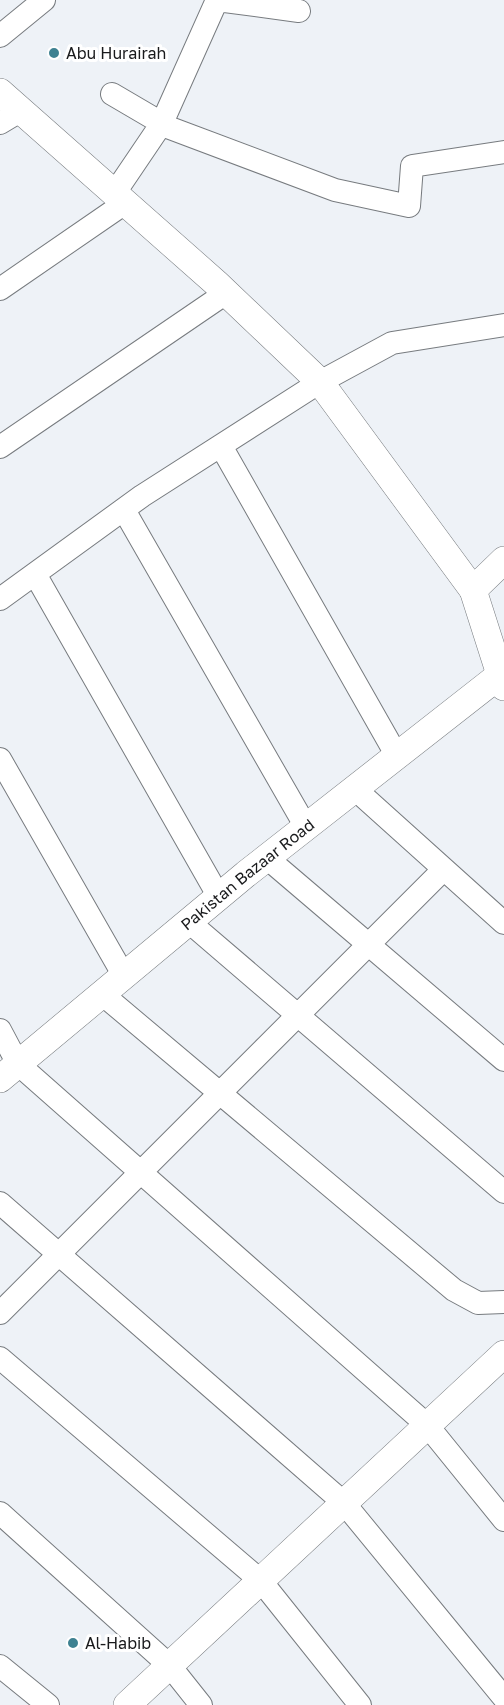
<svg xmlns="http://www.w3.org/2000/svg" width="504" height="1705" font-family="'Golos Text',sans-serif">
<style>
.lines{fill:none;stroke-linecap:round;stroke-linejoin:round}
.minor-casing{stroke:#777b7f;stroke-width:24}
.tertiary-casing{stroke:#777b7f;stroke-width:28}
.minor{stroke:#fff;stroke-width:22}
.tertiary{stroke:#fff;stroke-width:27}
.poi-dot{fill:#3e8191;stroke:#fff;stroke-width:2}
.labels{text-anchor:middle;dominant-baseline:central;stroke-width:6;stroke-linejoin:round;paint-order:stroke}
.poi-label{font-size:16px;fill:#191a1c;stroke:#fff;text-anchor:start}
.street-label{font-size:16px;fill:#191a1c;stroke:#fff}
</style>
<rect width="100%" height="100%" fill="#eef2f7"/>
<g class="lines">
<defs>
<path id="minor" d="M217 0 299 11
M0 36 44 0
M112 94 170 128 335 190 409 206 412 166 504 152
M0 123 20 111
M114 194 162 123 217 0
M0 289 125 203
M221 446 397 756
M0 447 226 293
M124 510 306 827
M35 574 219 897
M0 599 142 496 320 382 392 343 504 325
M0 759 124 976
M355 789 504 923
M267 858 504 1060
M189 922 504 1192
M102 994 454 1290 478 1303 504 1302
M0 1030 18 1064 427 1425 504 1520
M0 1203 344 1503 504 1698
M0 1313 444 869
M0 1358 261 1581 360 1705
M0 1513 170 1666 201 1705
M0 1666 48 1705"/>
<g id="tertiary">
<path d="M0 92 216 283 320 382 473 590 504 687"/>
<path d="M473 590 504 560"/>
<path id="s1" d="M0 1079 246 874 500 675"/>
<path d="M127 1705 504 1354"/>
</g>
</defs>
<use href="#minor" class="minor-casing"/>
<use href="#tertiary" class="tertiary-casing"/>
<use href="#minor" class="minor"/>
<use href="#tertiary" class="tertiary"/>
</g>
<g class="poi-dot">
<circle cx="54" cy="53" r="6"/>
<circle cx="73" cy="1643" r="6"/>
</g>
<g class="labels">
<g class="poi-label">
<text x="66" y="53">Abu Hurairah</text>
<text x="85" y="1643">Al-Habib</text>
</g>
<g class="street-label">
<text stroke="none"><textPath href="#s1" startOffset="321">Pakistan Bazaar Road</textPath></text>
</g>
</g>
</svg>
